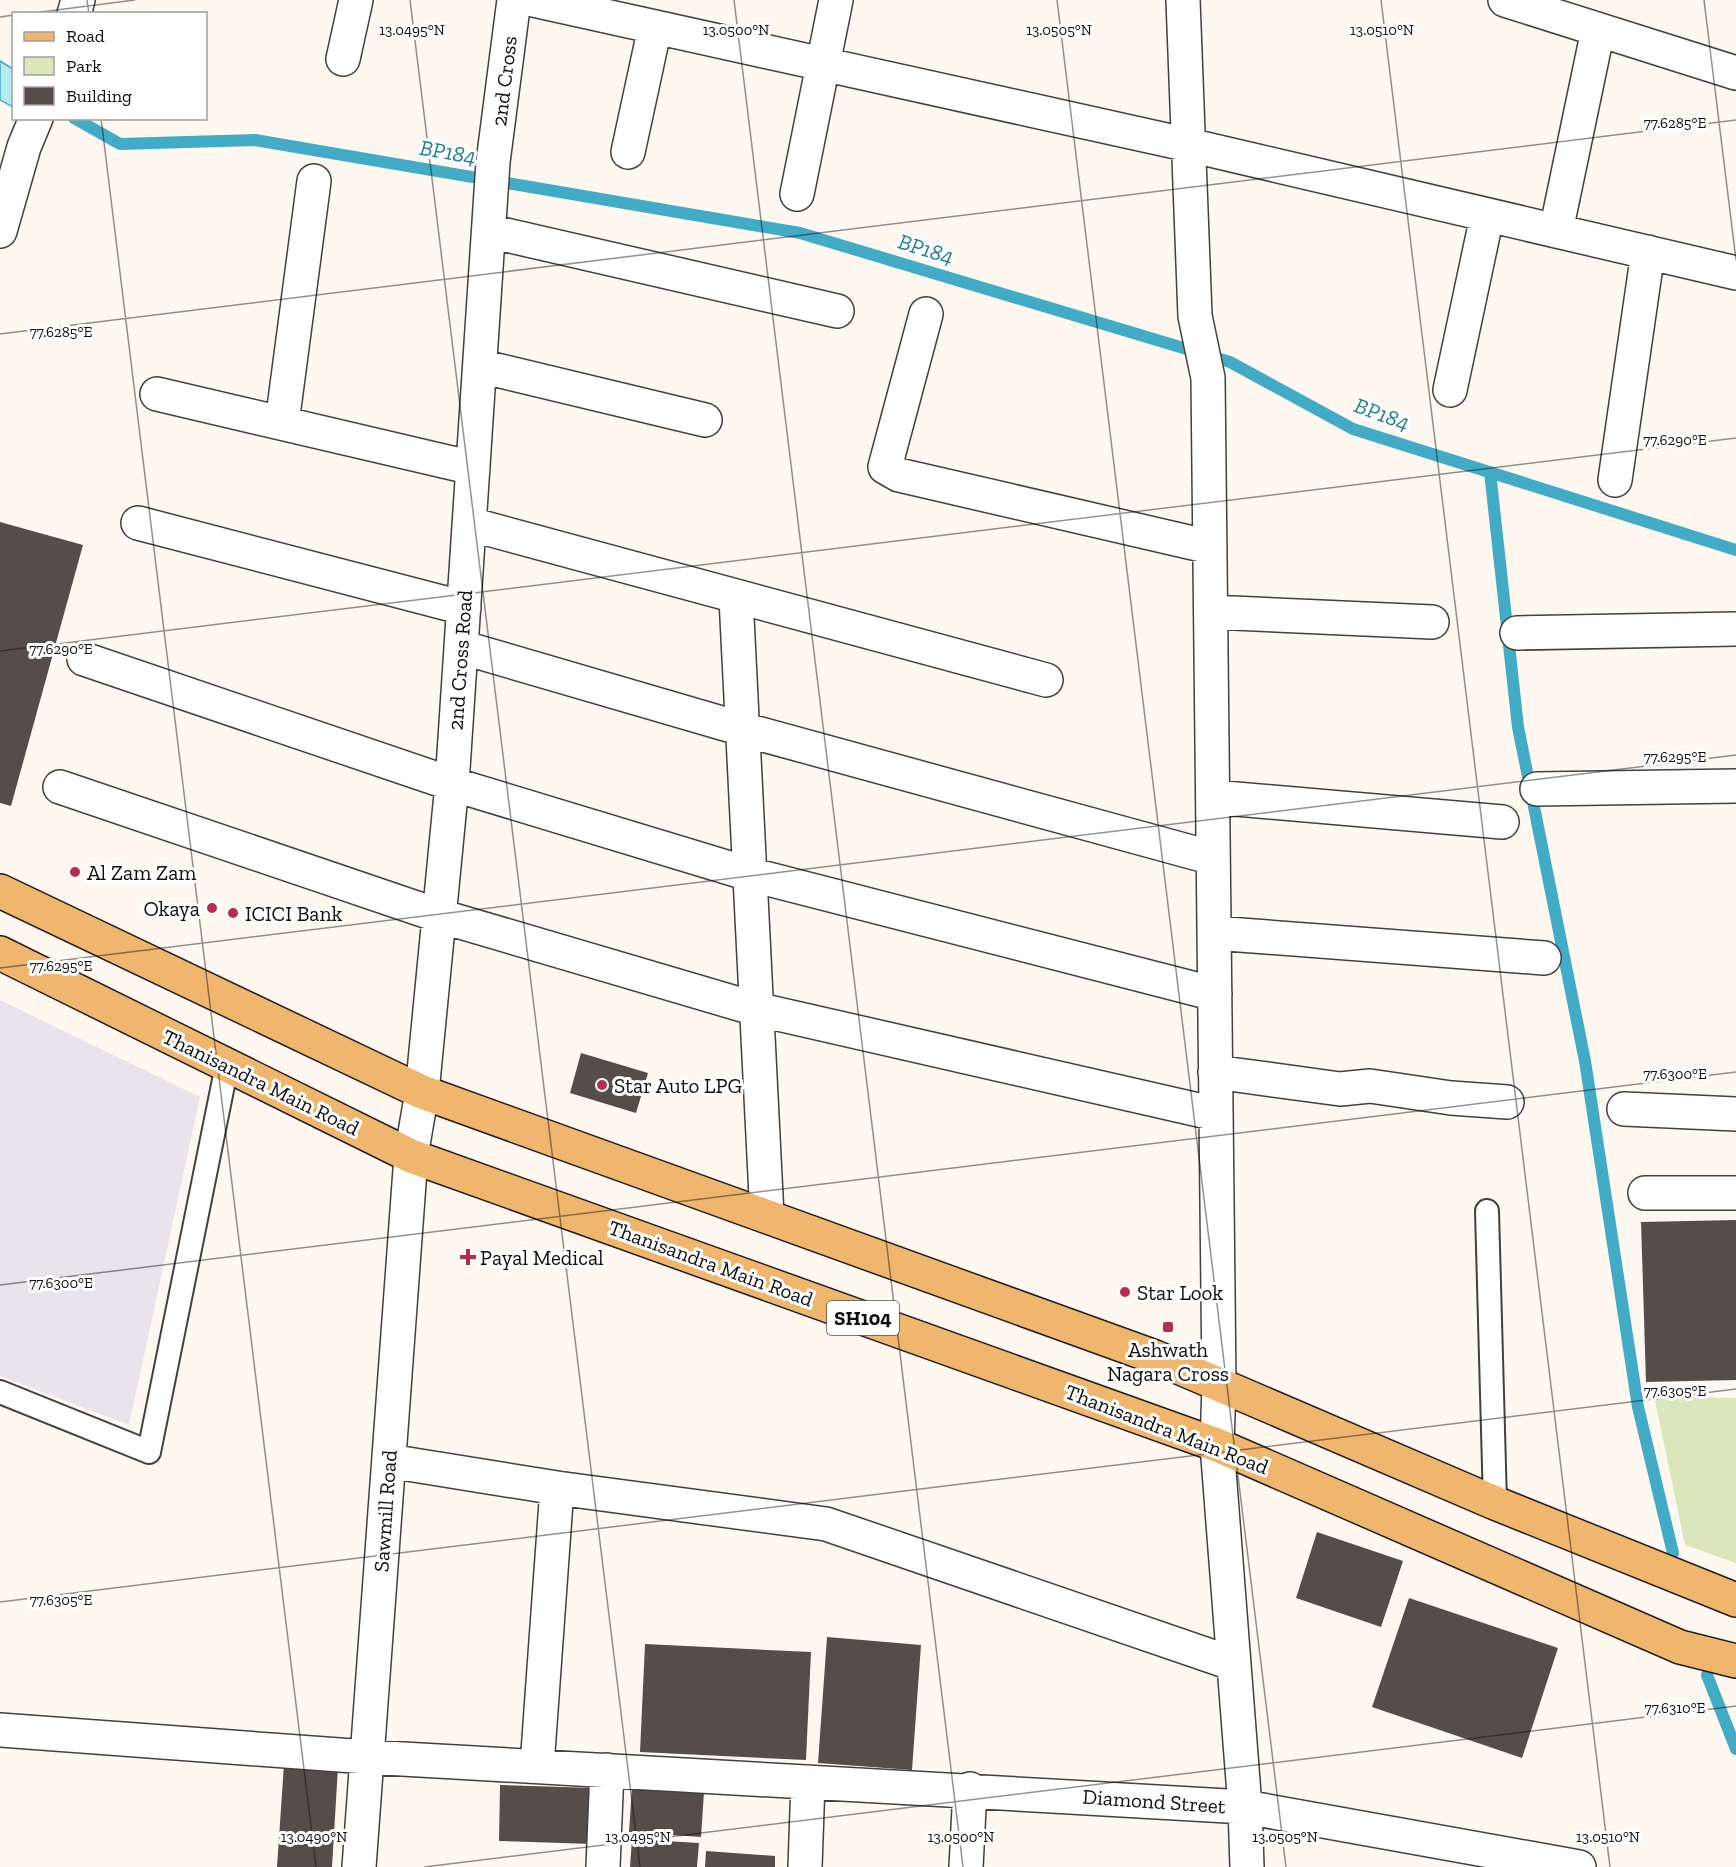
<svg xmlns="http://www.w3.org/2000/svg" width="1736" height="1867" font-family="'Zilla Slab',serif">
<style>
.industrial{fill:#e9e3ec}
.green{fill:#dbe7bb}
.water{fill:#b7e9f3;stroke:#42acc6;stroke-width:1.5}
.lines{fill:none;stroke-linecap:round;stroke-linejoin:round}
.stream{stroke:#42acc6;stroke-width:12}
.building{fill:#564d4b}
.service-casing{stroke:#414141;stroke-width:26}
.minor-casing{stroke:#414141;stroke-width:36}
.primary-casing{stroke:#1f1f1f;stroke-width:36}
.service{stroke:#fff;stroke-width:22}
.minor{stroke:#fff;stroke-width:33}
.primary{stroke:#f1b66d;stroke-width:33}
.ticks{fill:none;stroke:#0e0e0e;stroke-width:1.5;stroke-opacity:0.45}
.poi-dot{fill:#b72d50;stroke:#fff;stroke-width:2}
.labels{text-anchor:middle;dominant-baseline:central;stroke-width:6;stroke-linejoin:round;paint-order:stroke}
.shield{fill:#fff;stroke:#565656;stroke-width:1.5}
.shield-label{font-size:20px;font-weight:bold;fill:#0e0e0e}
.street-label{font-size:21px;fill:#0e0e0e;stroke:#fff}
.poi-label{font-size:21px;fill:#0e0e0e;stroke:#fff;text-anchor:start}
.water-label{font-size:22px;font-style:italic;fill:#1e7d99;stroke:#fff}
.ticks-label{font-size:15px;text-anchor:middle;fill:#0e0e0e;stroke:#fff;stroke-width:6;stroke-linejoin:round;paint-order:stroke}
</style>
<rect width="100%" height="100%" fill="#fef8f0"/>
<path class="industrial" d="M0 1000 200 1097 129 1425 0 1376Z"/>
<path class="green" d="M1654 1396 1736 1398V1563L1685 1545Z"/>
<path class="water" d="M0 61 13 69V107L0 100Z"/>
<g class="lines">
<path class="stream" d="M74 118 120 144 255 140 800 233 1230 362 1353 429 1736 550
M1490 472 1518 727 1585 1061 1638 1407 1673 1553
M1707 1675 1736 1749"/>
</g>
<path class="building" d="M0 522 83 545 11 806 0 803Z
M581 1053 648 1073 636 1113 570 1093Z
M1736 1220V1380L1646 1382 1641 1222Z
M1317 1532 1403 1561 1381 1627 1296 1598Z
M1409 1598 1558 1648 1522 1758 1372 1707Z
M827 1637 921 1645 912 1770 818 1763Z
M645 1644 811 1652 806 1760 640 1752Z
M284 1764 338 1767 332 1867H277Z
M500 1785 594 1788 592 1844 499 1841Z
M632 1787 704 1792 701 1837 629 1832Z
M632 1839 699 1843 697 1867H630Z
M706 1851 775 1856V1867H705Z"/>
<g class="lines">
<defs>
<path id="service" d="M1487 1211 1495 1503
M0 1392 149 1452 227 1065"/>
<path id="minor" d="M533 0 1189 145 1736 273
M1183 0 1195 316 1208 378 1219 1385 1217 1445 1245 1807 1247 1867
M1505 0 1736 73
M74 14 78 0
M343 59 356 0
M628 152 655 27
M797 194 836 0
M0 231 24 147 36 118
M489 231 837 311
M1556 231 1598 30
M926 314 885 467 899 475 1210 547
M480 366 705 420
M1450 390 1487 216
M157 394 473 468
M282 423 314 181
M1615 480 1648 252
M138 523 464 608
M470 524 1046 680
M736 598 767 1216
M1211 612 1432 622
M1517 633 1736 629
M461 647 742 729 1213 858
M84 659 452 784 749 874 1215 994
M60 787 440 916 756 1009 1216 1114
M1537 789 1736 786
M1213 797 1502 822
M1214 933 1544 958
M1215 1072 1340 1089 1370 1086 1451 1098 1507 1102
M1624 1109 1736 1114
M1645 1193H1736
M389 1461 557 1488 826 1524 1234 1664
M0 1730 367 1757 1245 1807 1579 1867
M537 1766 557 1488
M359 1867 411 1156 422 1092 452 784 493 162 514 0
M603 1867 607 1770
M805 1867 808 1782
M966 1867 970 1789"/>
<path id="primary" d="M0 891 422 1092 1155 1357 1495 1503 1736 1600
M0 953 411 1156 1217 1445 1680 1647 1736 1661"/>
</defs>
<use href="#service" class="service-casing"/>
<use href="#minor" class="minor-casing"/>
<use href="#primary" class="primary-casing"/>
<use href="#service" class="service"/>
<use href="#minor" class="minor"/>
<use href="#primary" class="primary"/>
</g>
<path class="ticks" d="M87 0 89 14M410 0 640 1867M734 0 963 1867M1057 0 1286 1867M1381 0 1610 1867M1704 0 1736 260M25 14 135 0M0 17 14 15M101 118 316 1867M0 334 1736 120M0 651 1736 438M0 968 1736 755M0 1285 1736 1072M0 1602 1736 1389M424 1867 1736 1706"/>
<g class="poi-dot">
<circle cx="75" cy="872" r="6"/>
<circle cx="212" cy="908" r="6"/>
<circle cx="233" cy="913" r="6"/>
<circle cx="602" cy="1085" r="6"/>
<path d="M465 1248h6v6h6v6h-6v6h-6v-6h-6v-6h6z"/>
<circle cx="1125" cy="1292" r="6"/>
<rect x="1162" y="1321" width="12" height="12" rx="3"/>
</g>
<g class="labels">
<rect class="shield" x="827" y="1301" width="72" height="34" rx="4.5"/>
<g class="shield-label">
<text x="863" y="1318">SH104</text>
</g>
<g class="street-label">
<text transform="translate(504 81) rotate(-83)">2nd Cross</text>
<text transform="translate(460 660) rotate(-86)">2nd Cross Road</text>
<text transform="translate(261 1082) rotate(26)">Thanisandra Main Road</text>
<text transform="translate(711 1263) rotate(20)">Thanisandra Main Road</text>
<text transform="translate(1167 1429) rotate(21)">Thanisandra Main Road</text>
<text transform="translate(385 1511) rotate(-86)">Sawmill Road</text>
<text transform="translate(1154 1801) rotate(4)">Diamond Street</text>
</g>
<g class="poi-label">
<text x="87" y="872">Al Zam Zam</text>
<text x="200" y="908" text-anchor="end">Okaya</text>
<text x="245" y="913">ICICI Bank</text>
<text x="614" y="1085">Star Auto LPG</text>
<text x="480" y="1257">Payal Medical</text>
<text x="1137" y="1292">Star Look</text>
<text x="1168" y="1349" text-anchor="middle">Ashwath<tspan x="1168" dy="24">Nagara Cross</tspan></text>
</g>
<g class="water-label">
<text transform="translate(448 152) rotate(10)">BP184</text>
<text transform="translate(926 249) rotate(17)">BP184</text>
<text transform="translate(1382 414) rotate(20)">BP184</text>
</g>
</g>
<g class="ticks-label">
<text x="412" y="35">13.0495°N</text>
<text x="736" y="35">13.0500°N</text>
<text x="1059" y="35">13.0505°N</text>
<text x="1382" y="35">13.0510°N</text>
<text x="1675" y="128">77.6285°E</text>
<text x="61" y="337">77.6285°E</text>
<text x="1675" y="445">77.6290°E</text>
<text x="61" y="654">77.6290°E</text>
<text x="1675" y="762">77.6295°E</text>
<text x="61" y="971">77.6295°E</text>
<text x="1675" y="1079">77.6300°E</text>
<text x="61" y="1288">77.6300°E</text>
<text x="1675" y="1396">77.6305°E</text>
<text x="61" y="1605">77.6305°E</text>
<text x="1675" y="1713">77.6310°E</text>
<text x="314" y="1842">13.0490°N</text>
<text x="638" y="1842">13.0495°N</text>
<text x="961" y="1842">13.0500°N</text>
<text x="1285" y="1842">13.0505°N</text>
<text x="1608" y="1842">13.0510°N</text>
</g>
<rect x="12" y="12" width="195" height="108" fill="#ffffff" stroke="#9f9f9f" stroke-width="1.5"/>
<rect x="24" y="32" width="30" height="9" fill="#f1b66d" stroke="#9f9f9f" stroke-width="1.5"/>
<text x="66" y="42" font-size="18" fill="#0e0e0e">Road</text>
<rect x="24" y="57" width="30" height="18" fill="#dbe7bb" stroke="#9f9f9f" stroke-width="1.5"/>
<text x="66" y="72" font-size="18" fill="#0e0e0e">Park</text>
<rect x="24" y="87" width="30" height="18" fill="#564d4b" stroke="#9f9f9f" stroke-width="1.5"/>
<text x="66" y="102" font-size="18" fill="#0e0e0e">Building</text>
</svg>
